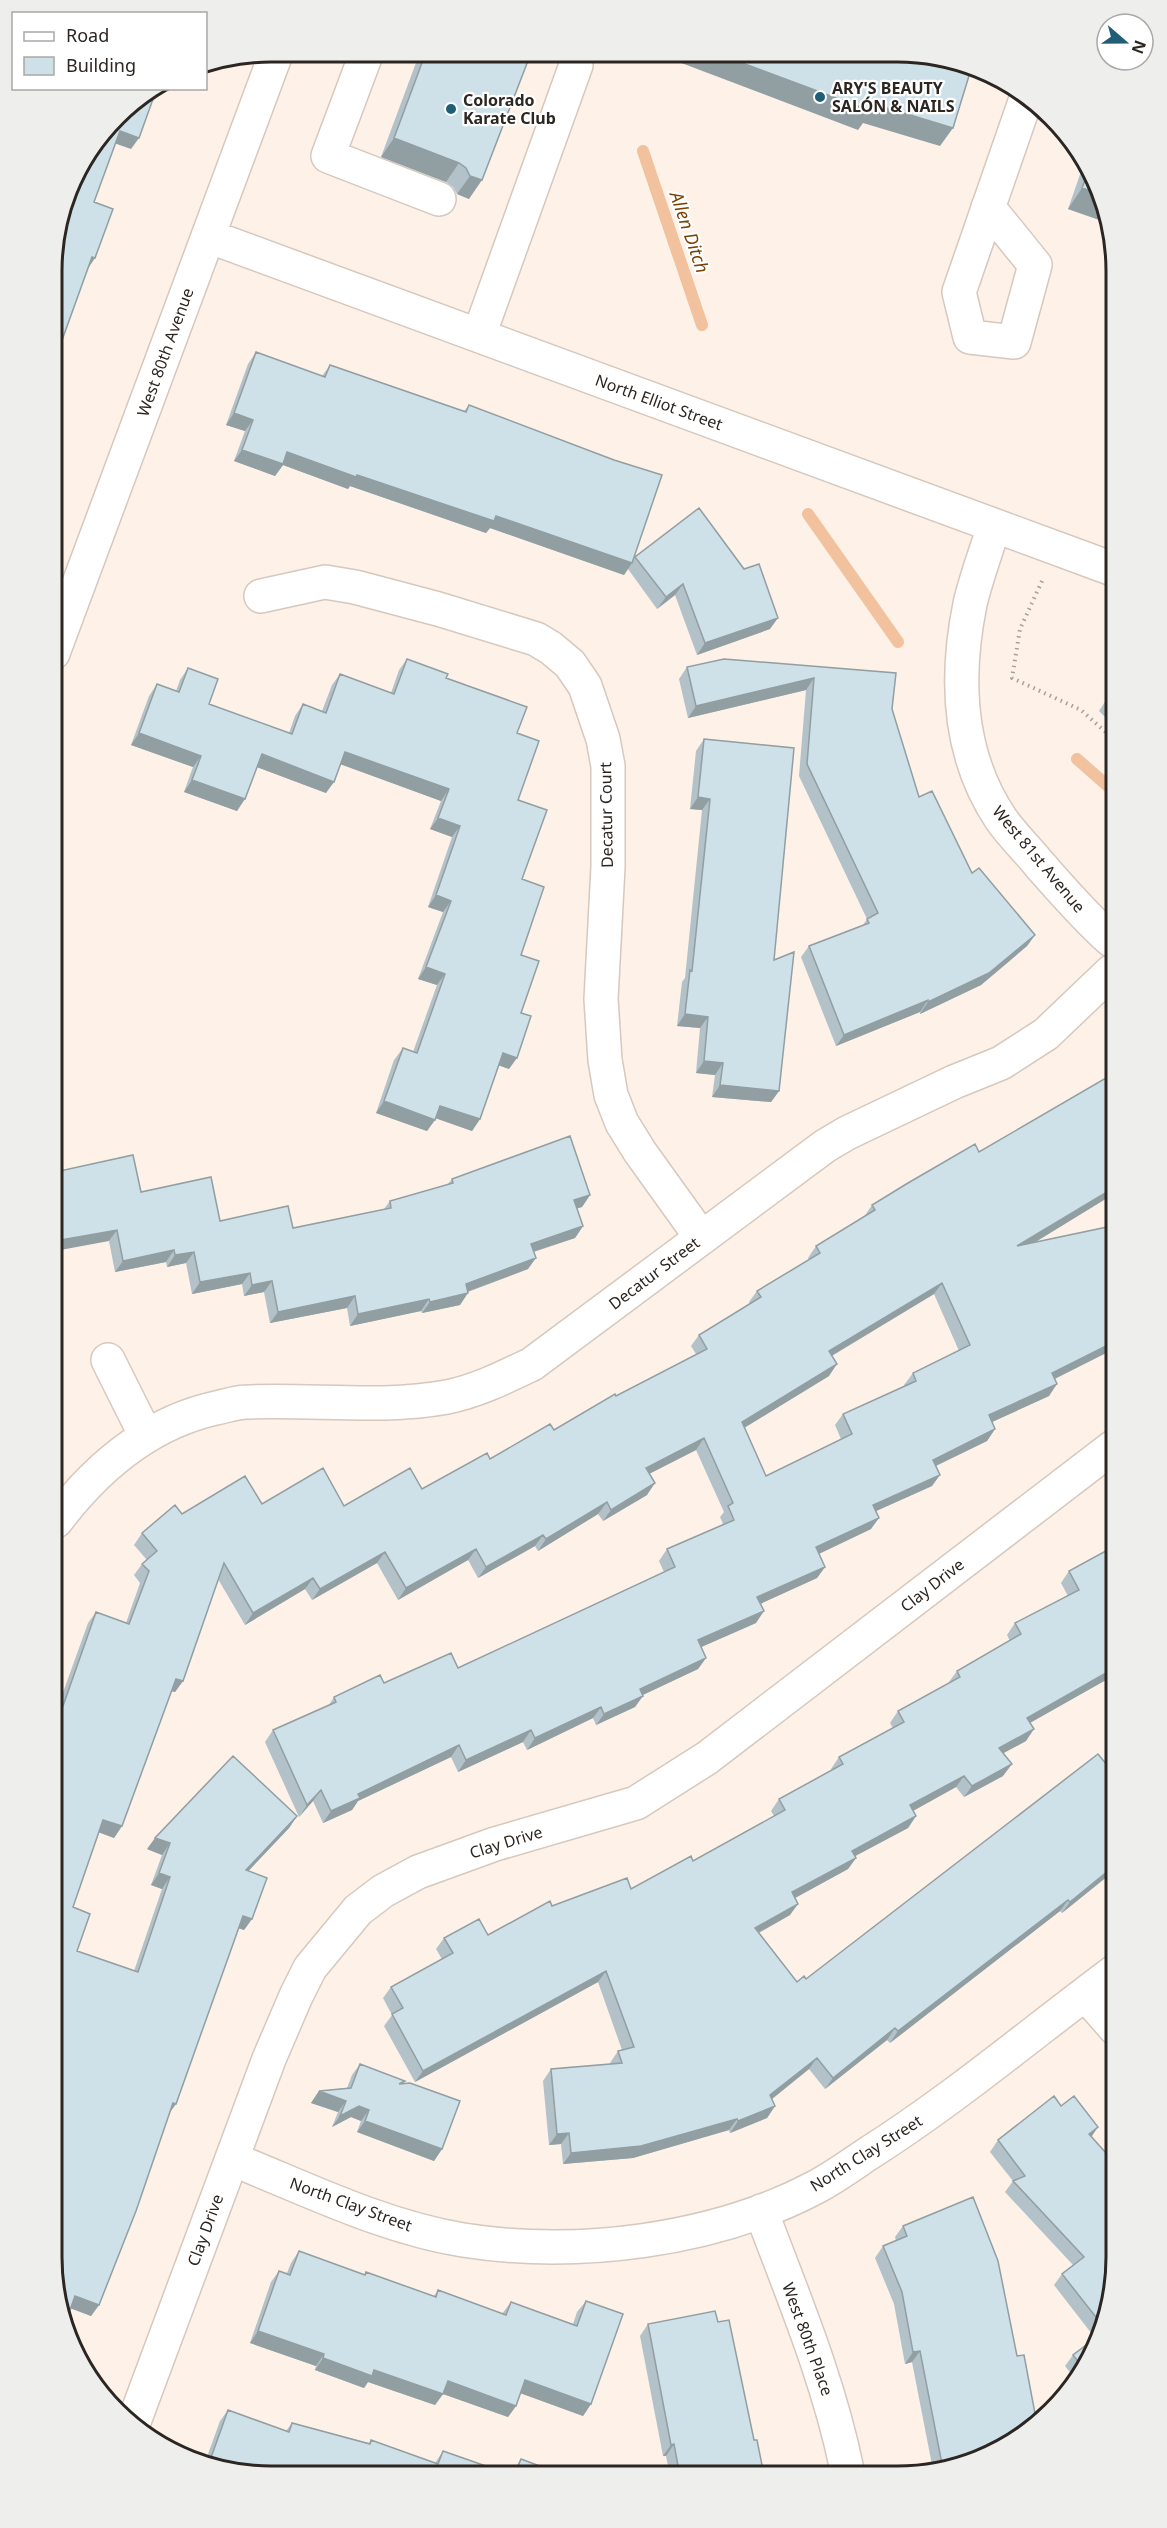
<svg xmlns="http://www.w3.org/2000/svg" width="1167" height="2528" font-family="'Noto Sans',sans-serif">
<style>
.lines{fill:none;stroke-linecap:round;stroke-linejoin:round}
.stream{stroke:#f1c29d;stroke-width:12}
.minor-casing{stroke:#d6c8bd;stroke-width:36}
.path{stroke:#a9a099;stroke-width:4;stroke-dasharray:1.5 4.5;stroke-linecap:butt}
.minor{stroke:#fff;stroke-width:33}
.wall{fill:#b2c2c8;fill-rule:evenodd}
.shaded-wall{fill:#919ea2}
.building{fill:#cfe1e8;stroke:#919ea2;stroke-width:1.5;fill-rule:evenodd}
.poi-dot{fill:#205e75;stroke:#fff;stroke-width:2}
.labels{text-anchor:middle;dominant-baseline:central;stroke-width:4.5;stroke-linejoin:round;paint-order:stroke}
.poi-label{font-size:16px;font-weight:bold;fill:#2c2622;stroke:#fff;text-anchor:start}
.street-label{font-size:16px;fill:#2c2622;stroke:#fff}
.water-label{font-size:18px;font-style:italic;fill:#7a4100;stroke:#fff}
.rim{fill:none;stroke:#2c2622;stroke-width:3}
</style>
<rect width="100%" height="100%" fill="#fdf1e8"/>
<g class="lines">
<path class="stream" d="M643 151 702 325
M808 514 898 642
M1077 759 1110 788"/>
<defs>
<path id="minor" d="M367 52 328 156 439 199
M988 207 1035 265 1014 342 970 337 959 292 1027 96
M208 236 1110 568
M479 335 576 65
M994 526C986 552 976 578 970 604 955 678 958 755 1001 819 1012 835 1027 849 1039 864 1062 890 1085 917 1111 940
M261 596 325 582 355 587 438 609 536 639 551 648 570 664 585 686 603 739 608 766V867L601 999 605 1060 611 1095 622 1123 640 1152 701 1237
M53 653 277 51
M108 1360 146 1436
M56 1521C97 1467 148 1423 216 1408 226 1406 237 1402 247 1402 314 1399 381 1409 447 1397 477 1391 505 1377 532 1364L825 1146 847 1133 954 1082 1001 1063 1046 1034 1111 972
M1085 1994 1115 2028
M232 2159C307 2189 383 2227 463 2240 577 2258 714 2241 816 2187 833 2178 850 2166 866 2155 953 2100 1032 2033 1114 1972
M761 2211C793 2296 829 2381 847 2470
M132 2427 269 2059 296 1996 310 1968 358 1910 383 1891 418 1872 495 1844 636 1803 707 1758 1113 1447"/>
</defs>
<use href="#minor" class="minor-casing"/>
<path class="path" d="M1042 581 1020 629 1012 678 1081 710 1110 736"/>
<use href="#minor" class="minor"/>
</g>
<path class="wall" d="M420 52 531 53 469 199 457 194 453 187 446 182 381 157Z
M1085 160 1108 213V223L1068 209Z
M256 352 322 376 330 365 464 411 469 405 633 559 635 557 770 629 697 655 675 595 657 609 628 569 624 575 490 528 486 533 350 486 348 489 283 465 275 476 234 461 245 431 226 425 248 364Z
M407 659 446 678 517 733 518 800 522 879 521 1013 509 1069 498 1065 480 1119 472 1131 436 1118 427 1131 376 1113 394 1060 403 1048 413 1052 437 985 418 979 443 912 428 907 452 837 430 829 441 801 341 764 326 793 257 767 237 811 184 792 193 767 131 745 149 696 157 684 176 691 180 680 188 668 209 704 289 733 295 716 303 704 322 711 332 685 340 674 391 693 399 670Z
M687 667 896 673 892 709 919 797 972 873 1035 935 1027 946 981 985 920 1014V1012L836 1046 801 957 809 946 863 925 867 919 799 776 806 690 688 718 679 679Z
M1110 694V722L1099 711Z
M704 739 774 960 779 1091 771 1102 712 1097 715 1075 696 1073 700 1028 677 1026 682 982 685 978 702 810 690 809 696 751Z
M1111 1075 1112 1195 1034 1243 1112 1226V1350L1055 1379 1049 1396 992 1422 995 1429 987 1441 936 1466 932 1486 876 1511 871 1529 819 1554 825 1567 817 1578 760 1604 756 1623 701 1647 706 1658 698 1669 643 1695 635 1707 596 1725 593 1718 527 1750 523 1742 458 1772 451 1757 358 1801 352 1810 323 1823 313 1801 299 1817 265 1742 273 1730 329 1705 334 1697 384 1683 458 1668 664 1572 659 1561 667 1549 723 1524 720 1517 724 1512 696 1450 649 1474 647 1495 603 1521 598 1514 538 1551 535 1546 478 1578 468 1560 398 1600 377 1563 312 1600 305 1589 245 1625 218 1579 183 1681 175 1692 171 1691 122 1826 114 1838 99 1832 73 1907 77 1951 134 1971 162 1889 151 1885 162 1855 147 1849 297 1816 289 1828 248 1871 252 1919 244 1930 238 1928 99 2305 91 2316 71 2308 59 2315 56 1712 88 1623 96 1612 126 1623 140 1583 134 1575 142 1564 147 1560 134 1545 142 1533 182 1514 262 1504 344 1506 422 1489 554 1430 616 1396 696 1354 691 1346 699 1335 750 1304 749 1302 757 1291 809 1260 808 1258 816 1246 864 1217 872 1205 979 1152ZM934 1294 959 1351 913 1373 904 1385 905 1386 843 1414 835 1425 841 1439 766 1476 744 1428 829 1376 832 1356Z
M452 1179 590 1195 582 1207 577 1208 583 1226 575 1238 534 1252 528 1269 468 1292 460 1305 422 1313 421 1311 350 1326 347 1308 270 1323 264 1292 244 1296 242 1284 192 1294 186 1263 167 1267 166 1262 115 1272 109 1241 141 1192 220 1221 293 1228 384 1209 390 1201 447 1185Z
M1113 1547V1676L1030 1723 1026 1741 1003 1753V1776L964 1797 956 1787 913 1811 916 1816 908 1828 855 1856 856 1858 848 1869 795 1898 790 1915 759 1933 797 1982 806 1979 1114 1760V1871L1062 1913 1060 1911 890 2043 887 2040 825 2089 809 2069 772 2099 775 2106 767 2118 730 2133 729 2130 633 2158 563 2164 561 2144 549 2145 543 2081 551 2069 611 2064 610 2063 618 2051 622 2050 598 1982 415 2082 384 2026 392 2015 383 1998 391 1987 442 1959 436 1949 444 1938 488 1935 552 1906 631 1889 693 1861 774 1816 771 1811 779 1799 832 1770 831 1769 839 1757 893 1728 890 1723 898 1711 949 1683V1682L957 1671 1010 1641 1007 1635 1015 1623 1068 1596 1061 1583 1069 1571Z
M360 2064 405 2081 403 2083 442 2149 434 2161 357 2132 361 2121 351 2117 332 2127 338 2112 311 2103 319 2091 347 2088 352 2075Z
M1061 2106 1091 2137 1114 2209 1116 2272 1099 2341 1076 2380 1065 2366 1073 2355 1095 2338 1054 2285 1062 2274 1073 2265 1005 2192 1013 2181 990 2152 998 2140Z
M973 2197 954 2469 933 2470 912 2362 905 2364 894 2304 875 2258 883 2246 896 2241 895 2237 903 2226Z
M299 2251 364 2275 366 2272 434 2296 438 2290 502 2314 511 2302 573 2324 577 2312 586 2301 591 2404 583 2416 521 2393 516 2406 508 2417 443 2394 435 2405 368 2382 364 2388 315 2370 316 2366 250 2343 271 2282 279 2271 287 2273 291 2263Z
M718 2322 763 2470 669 2471 666 2456H663L640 2336 648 2324Z
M228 2410 286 2431 292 2423 369 2443 371 2440 435 2463 443 2451 502 2472 228 2473 204 2465 220 2421Z
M521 2459 553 2471 512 2472Z"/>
<path class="shaded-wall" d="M655 53 718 54 953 128 940 146 863 123 858 130Z
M120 131 139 138 131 149 111 142Z
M394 138 459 163 446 182 381 157Z
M470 176 482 180 469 199 457 194Z
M1082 188 1100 194 1108 213V223L1068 209Z
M92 257 95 258 87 270Z
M234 413 253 420 245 431 226 425Z
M242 450 287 452 357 475 496 516 632 563 624 575 490 528 486 533 350 486 348 489 283 465 275 476 234 461Z
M683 584 675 595 657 609 666 597Z
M778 618 770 629 697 655 705 643Z
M814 678 806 690 688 718 696 706Z
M139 733 201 756 193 767 131 745Z
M345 752 449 789 441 801 337 763Z
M262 754 334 782 326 793 254 766Z
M192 780 245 799 237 811 184 792Z
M698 797 710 799 702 810 690 809Z
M438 818 460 826 452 837 430 829Z
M436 895 451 901 443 912 428 907Z
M1035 935 1027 946 981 985 920 1014 928 1002Z
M426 967 445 974 437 985 418 979Z
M928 1000 920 1012 836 1046 844 1035Z
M685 1014 708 1017 700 1028 677 1026Z
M503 1053 517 1058 509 1069 495 1064Z
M704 1061 723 1063 715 1075 696 1073Z
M720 1085 779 1091 771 1102 712 1097Z
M384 1101 435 1120 427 1131 376 1113Z
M440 1106 480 1119 472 1131 432 1117Z
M1112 1189V1195L1009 1258 1017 1246Z
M590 1195 582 1207 566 1212 574 1200Z
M583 1226 575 1238 523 1255 531 1244Z
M117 1230 109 1241 55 1251V1241Z
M174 1250 166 1262 115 1272 123 1261Z
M194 1252 186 1263 167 1267 175 1255Z
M536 1258 528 1269 458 1295 466 1284Z
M250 1273 242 1284 192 1294 200 1282Z
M272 1281 264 1292 244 1296 252 1285Z
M942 1283 934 1294 821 1362 829 1351Z
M468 1293 460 1305 422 1313 430 1302Z
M355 1296 347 1308 270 1323 278 1312Z
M429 1299 421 1311 350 1326 358 1314Z
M1112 1343V1350L1044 1384 1052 1373Z
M837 1364 829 1376 734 1434 742 1422Z
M1057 1384 1049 1396 981 1427 989 1415Z
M995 1429 987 1441 925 1471 933 1460Z
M704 1438 696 1450 637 1480 646 1468Z
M940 1475 932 1486 865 1516 873 1505Z
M655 1483 647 1495 603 1521 611 1510Z
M607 1502 598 1514 538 1551 546 1539Z
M879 1518 871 1529 808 1559 816 1547Z
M543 1535 535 1546 478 1578 486 1567Z
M476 1549 468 1560 398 1600 406 1588Z
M385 1552 377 1563 312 1600 320 1589Z
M825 1567 817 1578 749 1609 757 1597Z
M313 1578 305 1589 245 1625 253 1613Z
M764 1611 756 1623 690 1652 698 1640Z
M706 1658 698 1669 632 1700 640 1689Z
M1113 1669V1676L1019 1729 1027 1718Z
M176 1679 183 1681 175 1692 168 1690Z
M643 1696 635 1707 596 1725 604 1714Z
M601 1707 593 1718 527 1750 535 1738Z
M1034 1729 1026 1741 991 1760 999 1748Z
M531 1730 523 1742 458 1772 466 1760Z
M459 1745 451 1757 358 1801 352 1810 323 1823 331 1811 358 1794Z
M1012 1764 1003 1776 964 1797 972 1786Z
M964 1776 956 1787 902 1817 910 1805Z
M321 1790 313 1801 299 1817 307 1805Z
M297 1816 289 1828 238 1882 246 1870Z
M916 1816 908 1828 844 1862 852 1851Z
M103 1820 122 1826 114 1838 95 1831Z
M155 1838 170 1843 162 1855 147 1849Z
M856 1858 848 1869 784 1904 792 1892Z
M1114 1866V1871L1062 1913 1070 1902Z
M159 1873 170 1877 162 1889 151 1885Z
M1068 1900 1060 1911 890 2043 898 2031Z
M798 1904 790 1915 747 1939 755 1928Z
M243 1916 252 1919 244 1930 235 1927Z
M606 1971 598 1982 415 2082 423 2071Z
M895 2028 887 2040 825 2089 833 2078Z
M817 2058 809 2069 762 2107 770 2095Z
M319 2091 346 2101 338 2112 311 2103Z
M173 2103 176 2104 168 2115Z
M359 2106 369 2110 361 2121 351 2117 332 2127 340 2116Z
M775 2106 767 2118 730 2133 738 2121Z
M737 2119 729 2130 633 2158 563 2164 571 2153Z
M365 2121 442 2149 434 2161 357 2132Z
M1098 2127 1090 2139 1089 2134Z
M569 2133 561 2144 549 2145 557 2134Z
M75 2296 99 2305 91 2316 67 2307Z
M258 2331 324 2354 316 2366 250 2343Z
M920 2351 912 2362 905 2364 913 2352Z
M323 2358 374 2370 448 2381 516 2406 508 2417 443 2394 435 2405 368 2382 364 2388 315 2370Z
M525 2380 591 2404 583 2416 517 2392Z
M674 2444 666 2456H663L671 2445Z"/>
<path class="building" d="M426 52 531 53 482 180 470 176 466 168 459 163 394 138Z
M718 54 939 55 972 66 953 128 874 104 871 111Z
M153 88H157L139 138 120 131 94 202 113 209 95 258 92 257 52 368 51 256 74 173 125 106Z
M1089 170 1100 194 1082 188Z
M256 352 325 377 330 365 466 412 469 405 614 460 662 475 632 563 496 516 494 521 357 475 356 477 287 452 283 464 242 450 253 420 234 413Z
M699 508 744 569 759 564 778 618 705 643 683 584 666 597 635 557Z
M407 659 448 674 446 678 527 707 517 733 539 741 518 800 547 810 522 879 544 887 521 955 539 961 521 1013 531 1016 517 1058 503 1053 480 1119 440 1106 435 1120 384 1101 403 1048 417 1053 445 974 426 967 451 901 436 895 460 826 438 818 449 789 345 752 334 782 262 754 245 799 192 780 201 756 139 733 157 684 179 692 188 668 218 679 209 704 292 734 303 704 326 713 340 674 394 694Z
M724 659 896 673 892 709 919 797 932 791 972 873 979 868 1035 935 989 973 928 1002V1000L844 1035 809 946 869 923 867 919 878 913 807 764 814 678 696 706 687 667Z
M704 739 794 748 774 960 794 952 779 1091 720 1085 723 1063 704 1061 708 1017 685 1014 690 970 692 971 710 799 698 797Z
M1111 1075 1112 1189 1017 1246 1112 1226V1343L1052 1373 1057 1384 989 1415 995 1429 933 1460 940 1475 873 1505 879 1518 816 1547 825 1567 757 1597 764 1611 698 1640 706 1658 640 1689 643 1696 604 1714 601 1707 535 1738 531 1730 466 1760 459 1745 358 1794 360 1798 331 1811 321 1790 307 1805 273 1730 336 1702 334 1697 380 1675 384 1683 451 1653 458 1668 675 1567 667 1549 734 1520 728 1506 733 1503 704 1438 646 1468 655 1483 611 1510 607 1502 546 1539 543 1535 486 1567 476 1549 406 1588 385 1552 320 1589 313 1578 253 1613 224 1563 183 1681 176 1679 122 1826 103 1820 73 1907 90 1914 77 1951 138 1972 170 1877 159 1873 170 1843 155 1838 233 1756 297 1816 246 1870 267 1878 252 1919 243 1916 176 2104 173 2103 136 2211 99 2305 75 2296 64 2327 59 2315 57 1723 96 1612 129 1624 149 1571 142 1564 157 1551 142 1533 175 1505 182 1514 245 1476 262 1504 323 1468 344 1506 410 1468 422 1489 487 1453 490 1459 550 1424 554 1430 615 1394 616 1396 707 1349 699 1335 761 1297 757 1291 820 1253 816 1246 875 1210 872 1205 908 1183 975 1144 979 1152ZM942 1283 970 1345 913 1373 916 1381 843 1414 852 1434 766 1476 742 1422 837 1364 829 1351Z
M570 1136 590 1195 574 1200 583 1226 531 1244 536 1258 466 1284 468 1293 430 1302 429 1299 358 1314 355 1296 278 1312 272 1281 252 1285 250 1273 200 1282 194 1252 175 1255 174 1250 123 1261 117 1230 55 1241V1172L133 1155 141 1192 211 1177 220 1221 288 1206 293 1228 391 1208 390 1201 453 1183 452 1179Z
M1113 1547V1669L1027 1718 1034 1729 999 1748 1012 1764 972 1786 964 1776 910 1805 916 1816 852 1851 856 1858 792 1892 798 1904 755 1928 797 1982 804 1976 806 1979 1098 1754 1107 1765 1114 1760V1866L1070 1902 1068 1900 898 2031 895 2028 833 2078 817 2058 770 2095 775 2106 738 2121 737 2119 641 2146 571 2153 569 2133 557 2134 551 2069 622 2063 618 2051 634 2047 606 1971 423 2071 392 2014 403 2008 391 1987 453 1953 444 1938 479 1919 488 1935 550 1901 552 1906 627 1878 631 1889 691 1856 693 1861 785 1810 779 1799 843 1764 839 1757 904 1722 898 1711 960 1677 957 1671 1021 1634 1015 1623 1079 1590 1069 1571Z
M360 2064 405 2081 399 2084 410 2083 460 2101 442 2149 365 2121 369 2110 359 2106 340 2116 346 2101 319 2091 351 2088Z
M1054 2096 1061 2106 1074 2096 1098 2127 1089 2134 1115 2163V2203L1112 2207 1115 2211 1116 2272 1103 2326 1062 2274 1084 2257 1013 2181 1025 2176 998 2140Z
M973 2197 998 2261 1017 2356 1024 2355 1037 2424 1018 2440 954 2469H943L920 2351 913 2352 902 2292 883 2246 907 2236 903 2226Z
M299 2251 365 2275 366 2272 436 2297 438 2290 506 2315 511 2302 577 2326 586 2301 623 2314 591 2404 525 2380 516 2406 448 2381 443 2394 374 2370 372 2376 323 2358 324 2354 258 2331 279 2271 290 2275Z
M715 2311 718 2322 729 2320 754 2440H757L763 2470 679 2471 674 2444 671 2445 648 2324Z
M1101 2334 1099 2341 1083 2368 1073 2355Z
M228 2410 289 2432 292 2423 370 2444 371 2440 438 2464 443 2451 503 2472 228 2473 208 2466Z
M521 2459 553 2471H516Z"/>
<g class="poi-dot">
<circle cx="820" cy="97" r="6"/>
<circle cx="451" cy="109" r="6"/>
</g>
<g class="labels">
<g class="poi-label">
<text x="832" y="88">ARY'S BEAUTY<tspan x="832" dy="18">SALÓN &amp; NAILS</tspan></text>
<text x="463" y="100">Colorado<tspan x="463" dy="18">Karate Club</tspan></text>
</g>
<g class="street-label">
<text transform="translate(165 352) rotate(-70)">West 80th Avenue</text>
<text transform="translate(659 402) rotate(20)">North Elliot Street</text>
<text transform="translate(606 815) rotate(-91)">Decatur Court</text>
<text transform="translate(1039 859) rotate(50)">West 81st Avenue</text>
<text transform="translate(654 1273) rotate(-37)">Decatur Street</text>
<text transform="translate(932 1585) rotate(-38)">Clay Drive</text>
<text transform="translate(506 1842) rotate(-17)">Clay Drive</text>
<text transform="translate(866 2153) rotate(-32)">North Clay Street</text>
<text transform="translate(351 2204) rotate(20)">North Clay Street</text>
<text transform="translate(205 2230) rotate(-70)">Clay Drive</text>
<text transform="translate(808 2339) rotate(70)">West 80th Place</text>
</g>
<g class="water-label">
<text transform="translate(690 232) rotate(71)">Allen Ditch</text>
</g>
</g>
<path d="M0 0H1167V2528H0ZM271 62H897A209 209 0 0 1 1106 271V2257A209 209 0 0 1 897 2466H271A209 209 0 0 1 62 2257V271A209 209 0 0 1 271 62Z" fill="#eeeeed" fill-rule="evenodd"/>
<path class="rim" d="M271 62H897A209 209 0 0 1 1106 271V2257A209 209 0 0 1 897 2466H271A209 209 0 0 1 62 2257V271A209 209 0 0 1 271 62Z"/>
<rect x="12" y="12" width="195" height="78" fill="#ffffff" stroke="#aba8a7" stroke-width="1.5"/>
<rect x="24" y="32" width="30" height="9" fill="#ffffff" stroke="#aba8a7" stroke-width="1.5"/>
<text x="66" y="42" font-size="18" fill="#2c2622">Road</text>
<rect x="24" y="57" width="30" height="18" fill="#cfe1e8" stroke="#aba8a7" stroke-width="1.5"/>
<text x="66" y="72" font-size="18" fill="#2c2622">Building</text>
<g transform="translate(1125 42) rotate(110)"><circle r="28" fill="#ffffff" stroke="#aba8a7" stroke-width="1.5"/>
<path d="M0-4.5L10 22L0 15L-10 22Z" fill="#205e75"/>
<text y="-9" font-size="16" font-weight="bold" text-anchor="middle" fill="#2c2622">N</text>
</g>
</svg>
